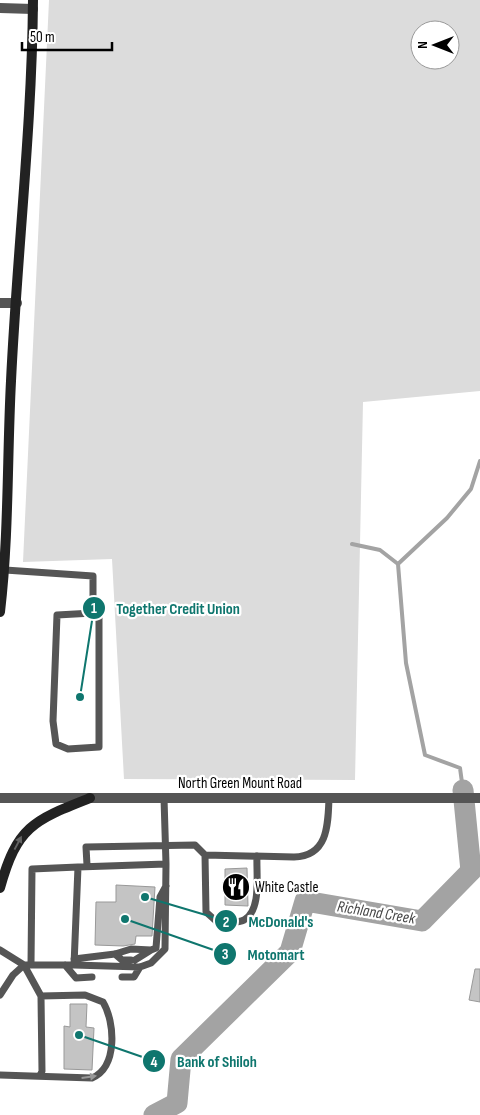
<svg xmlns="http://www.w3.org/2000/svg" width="480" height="1115" font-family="'Sofia Sans Condensed',sans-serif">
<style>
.green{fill:#dcdcdc;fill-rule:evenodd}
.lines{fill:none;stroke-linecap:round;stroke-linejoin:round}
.stream{stroke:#a3a3a3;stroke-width:4}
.river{stroke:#a3a3a3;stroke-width:21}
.building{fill:#c4c4c4;stroke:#999}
.service{stroke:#555;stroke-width:7}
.minor{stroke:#555;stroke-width:10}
.tertiary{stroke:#555;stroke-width:10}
.secondary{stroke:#222;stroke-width:10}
.oneway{fill:#646464}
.oneway2{fill:#999}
.labels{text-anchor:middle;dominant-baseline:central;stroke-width:4.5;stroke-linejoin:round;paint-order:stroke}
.street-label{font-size:15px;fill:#000;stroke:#fff}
.poi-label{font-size:15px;fill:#000;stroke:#fff;text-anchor:start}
.water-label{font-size:16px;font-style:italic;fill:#444;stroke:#fff}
.leader{fill:none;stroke:#0f766e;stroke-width:2}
.callout-dot{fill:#0f766e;stroke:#fff;stroke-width:2}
.mark-label{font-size:15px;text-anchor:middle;font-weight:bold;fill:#fff}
.callout-label{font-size:16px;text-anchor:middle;font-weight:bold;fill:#0f766e;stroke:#fff;stroke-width:4.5;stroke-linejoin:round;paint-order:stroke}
</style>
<rect width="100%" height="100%" fill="#fff"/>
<path class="green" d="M49 0H480V391L363 402 355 780 124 779 112 559 23 562ZM420 30H450V60H420Z"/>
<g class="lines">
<path class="stream" d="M352 544 380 550 398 564
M398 564 406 663 425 755 460 768 463 790
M398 564 447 518 471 489 480 461"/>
<path class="river" d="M154 1115 177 1103 181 1059 290 952 305 901 422 921 471 871 463 790"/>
</g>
<path class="building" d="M247 868 248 906 225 905V869Z
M116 885 155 887 152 936H136L135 944 123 946 95 945 96 902H116Z
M475 969H480V1002L469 1000Z
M70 1004H87L86 1027 94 1028 92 1070 64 1069V1026L70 1027Z"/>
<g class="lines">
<path class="service" d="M5 570 93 576V613
M93 613 99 616V747L68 749 56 744 53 721 57 615Z
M205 855 294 857C328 856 328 825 329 798
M87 865 86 847 195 845 205 855 206 912 216 921C224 921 236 924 244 920 262 910 256 874 257 856
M0 950 24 965 41 996 42 1071 40 1076
M115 954 122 960H131
M74 959 115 954 131 949 151 950 156 948 160 897 166 886
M135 960 151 950
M31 964 32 869 78 867
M65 965 76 978 92 977
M74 965 140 967 151 963 165 949 166 864
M122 977H134L140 967
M0 995 13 975 24 965H74L78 867 166 864 164 798
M0 1075 92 1078C118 1067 115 1022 103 1002L85 995 41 996"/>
<path class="minor" d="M0 8 33 9
M0 303H17"/>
<path class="tertiary" d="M0 798H480"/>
<path class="secondary" d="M0 612C9 535 7 458 11 381 17 254 32 127 33 0
M0 888C17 826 34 820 90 798"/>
</g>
<defs><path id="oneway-solid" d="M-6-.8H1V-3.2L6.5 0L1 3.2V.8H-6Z" transform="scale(1.25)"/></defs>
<use class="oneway" href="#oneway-solid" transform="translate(18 843) rotate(-62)"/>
<use class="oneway2" href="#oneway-solid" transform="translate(89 1077) rotate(-8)"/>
<defs>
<symbol id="restaurant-disc" viewBox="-11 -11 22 22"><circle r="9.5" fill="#000" stroke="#fff"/><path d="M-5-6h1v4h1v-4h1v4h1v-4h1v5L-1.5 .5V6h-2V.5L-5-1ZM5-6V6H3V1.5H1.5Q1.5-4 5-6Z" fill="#fff"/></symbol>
</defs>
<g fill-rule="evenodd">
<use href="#restaurant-disc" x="220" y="871" width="32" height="32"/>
</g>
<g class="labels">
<g class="street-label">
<text x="240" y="783">North Green Mount Road</text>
</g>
<g class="poi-label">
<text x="255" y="887">White Castle</text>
</g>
<g class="water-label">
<text transform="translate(376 913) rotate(9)">Richland Creek</text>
</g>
</g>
<path class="leader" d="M80 697L94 608M145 897L226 921M125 919L225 954M79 1035L154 1061"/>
<g class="callout-dot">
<circle cx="80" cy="697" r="5"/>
<circle cx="145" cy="897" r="5"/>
<circle cx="125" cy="919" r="5"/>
<circle cx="79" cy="1035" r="5"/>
<circle cx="94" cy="608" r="12"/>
<circle cx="226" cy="921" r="12"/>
<circle cx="225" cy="954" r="12"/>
<circle cx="154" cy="1061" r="12"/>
</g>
<g class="mark-label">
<text x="94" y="613">1</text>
<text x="226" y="927">2</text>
<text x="225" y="959">3</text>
<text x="154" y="1067">4</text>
</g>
<g class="callout-label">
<text x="178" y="614">Together Credit Union</text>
<text x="281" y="927">McDonald's</text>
<text x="276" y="960">Motomart</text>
<text x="217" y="1067">Bank of Shiloh</text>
</g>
<g transform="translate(435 45) rotate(270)"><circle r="24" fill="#ffffff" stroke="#999999"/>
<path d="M0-4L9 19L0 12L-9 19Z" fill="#000000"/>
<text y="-8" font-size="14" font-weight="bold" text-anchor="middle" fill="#000000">N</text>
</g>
<path d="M22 42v8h90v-8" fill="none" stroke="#000000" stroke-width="2.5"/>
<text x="30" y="42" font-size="15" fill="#000000" stroke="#ffffff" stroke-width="4" paint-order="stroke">50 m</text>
</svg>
